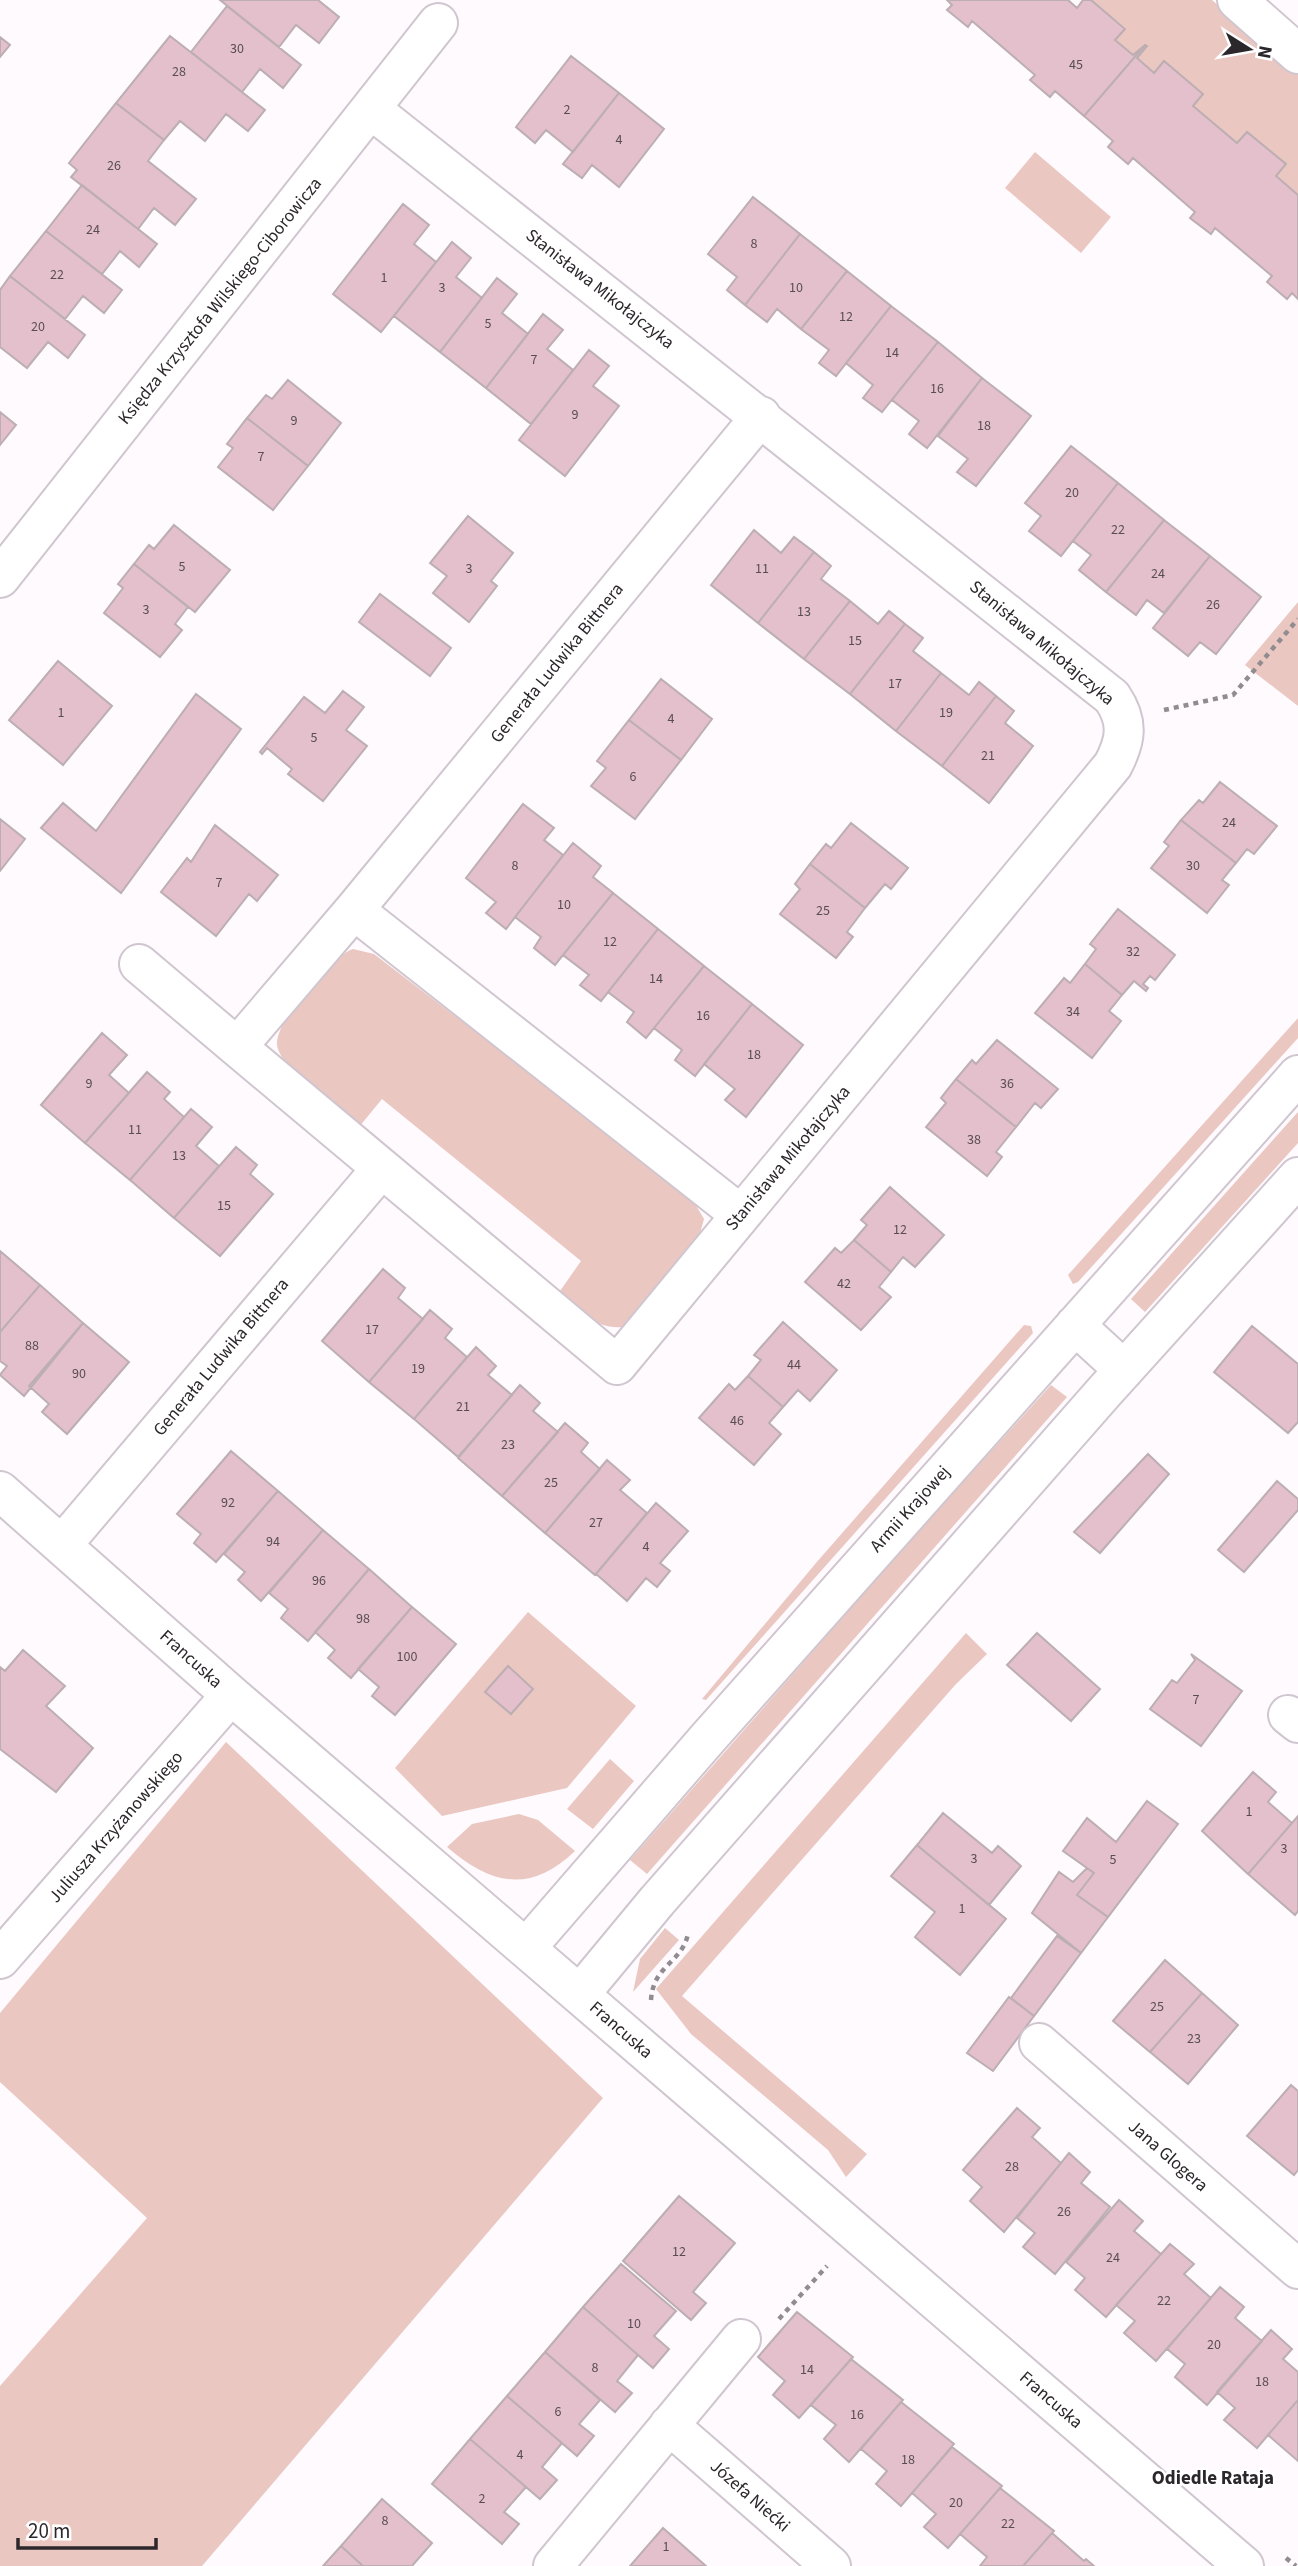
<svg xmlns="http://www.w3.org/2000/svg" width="1298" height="2566" font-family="'Source Sans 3',sans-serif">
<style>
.green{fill:#eac7c1}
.building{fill:#e3c0cb;stroke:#bcaeb2;stroke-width:2}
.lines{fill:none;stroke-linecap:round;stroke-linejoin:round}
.minor-casing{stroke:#d0c6d0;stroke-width:42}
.path{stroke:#908c90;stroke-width:4.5;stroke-dasharray:5 5;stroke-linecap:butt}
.minor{stroke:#fff;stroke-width:38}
.labels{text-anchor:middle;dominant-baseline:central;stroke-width:5;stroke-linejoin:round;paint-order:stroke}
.number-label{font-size:14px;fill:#594d53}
.street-label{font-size:18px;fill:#2b272b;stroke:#fff}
.neighbourhood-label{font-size:19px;font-weight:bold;fill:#2b272b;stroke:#fff}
</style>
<rect width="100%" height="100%" fill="#fefafe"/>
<path class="green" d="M1091 0H1212L1298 74V195L1276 176 1286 164 1247 132 1237 143 1193 106 1203 94 1164 62 1154 73 1115 40 1125 28Z
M1035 152 1111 217 1081 253 1005 188Z
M1298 602V706L1245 665Z
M353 949 374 954 691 1197 704 1219 697 1244 624 1327C596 1330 578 1310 558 1294L581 1261 382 1099 359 1127 287 1064C283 1059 278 1052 277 1045 275 1020 331 956 353 949Z
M1298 1018V1038L1078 1282 1073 1284 1068 1275Z
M1298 1112V1143L1145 1312 1131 1299Z
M1024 1325 1031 1326 1033 1333 706 1700 702 1699 816 1563Z
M1051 1385 1067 1397 647 1874 630 1860 900 1552Z
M528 1612 636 1706 567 1788 442 1816 395 1768Z
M966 1633 987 1654 956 1684 682 1996 867 2154 846 2177 828 2150 691 2034 656 1989Z
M226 1742 603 2098 202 2566H0V2386L147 2218 0 2082V2013Z
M610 1759 634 1781 593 1829 567 1809Z
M519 1814 538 1820 575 1851C530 1894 491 1885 447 1847L472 1824Z
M665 1928 679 1940 633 1992 640 1959Z"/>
<path class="building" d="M220 0H318L339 17 319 43 296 25 279 47Z
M947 0H1068L1077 8 1083 0H1091L1125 29 1115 40 1133 55 1145 45 1084 116 1055 91 1050 97 1030 80 1035 75 972 21 968 27 947 10 952 5Z
M227 6 301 65 283 88 260 69 242 92 191 52Z
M170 36 265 110 248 131 226 114 205 141 180 121 164 140 116 103Z
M0 37 10 45 0 57Z
M1145 45 1147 46 1137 58 1154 73 1164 61 1203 94 1193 106 1237 143 1247 132 1286 164 1276 176 1298 195V299L1292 293 1287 299 1267 282 1272 276 1215 228 1211 234 1190 218 1195 212 1133 158 1128 164 1108 147 1113 141 1084 116Z
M571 56 619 93 573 152 546 130 535 143 516 127Z
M619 93 664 129 619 187 592 165 582 178 563 164Z
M116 103 164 140 148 161 196 199 175 225 154 208 138 229 71 177 77 170 69 163Z
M82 185 157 244 139 267 120 251 102 274 46 231Z
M753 197 800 234 745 305 727 290 737 277 708 254Z
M403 204 429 225 414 244 436 262 381 332 333 294Z
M46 231 122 290 104 313 83 296 65 319 10 276Z
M800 234 847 271 801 329 777 309 767 322 745 305Z
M452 242 471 258 456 277 482 298 440 352 394 316Z
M847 271 891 306 836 376 819 363 829 350 801 329Z
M10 276 85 335 68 358 48 342 27 368 0 347V290Z
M497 278 517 294 502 313 528 334 486 388 440 352Z
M891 306 938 342 882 412 863 398 873 385 846 363Z
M543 314 563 330 547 349 573 370 531 424 486 388Z
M938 342 982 378 927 448 909 434 919 421 892 400Z
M589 350 609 366 593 386 619 406 565 476 519 440Z
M982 378 1031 416 976 486 957 472 968 459 938 436Z
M288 380 341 423 308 466 247 418 266 395 272 399Z
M0 412 16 425 0 445Z
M247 418 308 466 273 510 218 467 233 448 227 444Z
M1071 446 1118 483 1061 556 1029 531 1041 516 1025 503Z
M1118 483 1164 520 1106 592 1079 570 1091 555 1073 541Z
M468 516 513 553 491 581 497 586 469 622 433 593 447 576 430 563Z
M1164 520 1210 556 1164 613 1147 600 1136 615 1106 592Z
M174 525 230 570 195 612 134 564 149 545 154 549Z
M754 530 781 553 794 537 814 552 758 623 711 585Z
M814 552 831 566 821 579 850 601 804 659 758 623Z
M1210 556 1261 597 1216 654 1200 642 1188 656 1153 628Z
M134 564 188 607 175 624 182 630 160 657 104 613 123 588 118 584Z
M380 594 451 648 430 676 359 622Z
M850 601 878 624 889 611 905 624 850 694 804 659Z
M905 624 923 638 913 651 941 673 896 731 850 694Z
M58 661 112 706 63 765 9 720Z
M941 673 969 695 979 682 996 696 942 766 896 731Z
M661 679 712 719 681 760 629 720Z
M343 691 364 707 346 730 367 746 323 801 288 774 292 769 267 748 262 754 260 752 304 697 325 713Z
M196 694 241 729 121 893 41 828 63 803 96 831Z
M996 696 1014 711 1005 723 1033 746 989 803 942 766Z
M629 720 681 760 635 819 591 786 606 768 597 761Z
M1220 782 1277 826 1254 854 1247 849 1236 863 1181 820 1199 800 1203 803Z
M523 804 554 828 544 840 563 855 506 929 486 913 496 902 466 878Z
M0 819 25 839 0 871Z
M1181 820 1236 863 1222 880 1229 885 1207 913 1151 868 1169 846 1164 842Z
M851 823 908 868 891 889 885 884 865 908 810 864 826 844 831 848Z
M215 825 278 875 257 901 249 894 216 936 161 892 187 858 191 862Z
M573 843 601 866 593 877 613 893 555 965 534 948 541 937 515 917Z
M810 864 865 908 847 932 853 937 836 958 780 914 800 889 795 884Z
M613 893 658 929 601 1001 580 985 589 975 563 955Z
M1118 909 1175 955 1155 980 1150 976 1143 984 1148 988 1146 991 1134 981 1122 995 1085 964 1096 949 1090 944Z
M658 929 704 966 646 1038 627 1022 634 1012 608 992Z
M1085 964 1122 995 1109 1011 1121 1021 1092 1058 1035 1013 1064 978 1070 983Z
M704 966 752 1004 695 1076 675 1060 682 1050 654 1028Z
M752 1004 803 1045 746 1117 725 1100 735 1089 704 1064Z
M102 1033 127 1055 109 1075 129 1093 85 1143 41 1105Z
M997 1040 1058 1089 1041 1108 1035 1103 1016 1127 956 1079 972 1060 976 1064Z
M147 1072 170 1092 164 1099 184 1117 130 1180 85 1143Z
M956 1079 1016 1127 996 1152 1002 1157 987 1176 926 1127 946 1103 941 1098Z
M191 1109 212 1127 196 1146 219 1166 174 1218 130 1180Z
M236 1147 257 1165 250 1174 273 1194 220 1256 174 1218Z
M890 1187 944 1235 915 1267 903 1257 891 1272 854 1240 867 1225 861 1220Z
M854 1240 891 1272 879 1287 891 1297 861 1330 805 1282 835 1248 841 1253Z
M0 1251 40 1285 0 1332Z
M383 1269 405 1288 398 1298 423 1319 369 1382 322 1341Z
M40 1285 83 1323 24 1396 0 1375 7 1366 0 1361V1332Z
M430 1310 452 1329 445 1338 467 1357 414 1419 369 1382Z
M783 1322 837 1370 810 1401 798 1390 783 1407 748 1376 761 1360 754 1355Z
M83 1323 129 1362 67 1434 42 1412 49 1404 29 1386Z
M1252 1326 1298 1364V1422L1288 1433 1214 1372Z
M476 1347 496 1366 488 1375 512 1395 458 1457 414 1419Z
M748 1376 783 1407 769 1423 781 1434 754 1465 699 1418 729 1384 735 1390Z
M520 1385 540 1403 533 1411 558 1432 502 1496 458 1458Z
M565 1423 588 1443 581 1452 600 1469 545 1533 502 1496Z
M231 1451 278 1491 216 1562 194 1543 201 1534 177 1514Z
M1148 1454 1169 1474 1100 1553 1074 1532Z
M607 1460 630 1480 620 1490 647 1513 595 1575 545 1533Z
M1277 1481 1298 1499V1510L1244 1572 1218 1550Z
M278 1491 323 1530 261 1601 238 1580 245 1572 224 1554Z
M656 1503 688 1531 660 1563 670 1571 657 1587 646 1578 627 1601 596 1574Z
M323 1530 369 1569 308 1641 281 1618 288 1609 269 1593Z
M369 1569 412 1607 351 1678 328 1658 335 1650 315 1632Z
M412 1607 456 1644 395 1715 372 1696 379 1687 358 1669Z
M1037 1633 1100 1689 1071 1721 1007 1665Z
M23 1650 65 1686 46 1706 93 1748 56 1792 0 1749V1667L5 1671Z
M1191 1654 1242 1691 1201 1746 1150 1709 1172 1680 1177 1683 1195 1660Z
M508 1666 533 1689 511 1714 485 1692Z
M1253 1772 1276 1792 1268 1802 1292 1823 1248 1874 1202 1831Z
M1147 1801 1178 1824 1108 1917 1077 1895 1094 1873 1063 1851 1087 1818 1116 1842Z
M943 1813 992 1853 998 1846 1021 1866 989 1905 917 1845Z
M1298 1816V1911L1295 1915 1248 1874Z
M917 1845 1006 1919 960 1975 915 1937 935 1912 891 1876Z
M1087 1868 1094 1873 1077 1895 1108 1917 1081 1953 1032 1913 1059 1872 1073 1882Z
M1057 1936 1081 1953 1034 2016 1011 1998Z
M1165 1960 1202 1993 1150 2052 1113 2021Z
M1202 1993 1238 2025 1188 2084 1150 2052Z
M1009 1997 1034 2016 993 2071 967 2053Z
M1291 2085 1298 2091V2170L1294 2175 1247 2136Z
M1017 2108 1040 2128 1032 2137 1061 2163 1004 2232 970 2201 982 2187 963 2170Z
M1069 2153 1090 2172 1081 2183 1110 2207 1055 2274 1023 2247 1035 2233 1017 2218Z
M679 2196 735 2243 693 2292 706 2303 691 2320 623 2261Z
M1119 2200 1143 2221 1134 2231 1161 2254 1106 2317 1075 2290 1085 2278 1066 2262Z
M1170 2244 1194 2264 1184 2274 1211 2298 1156 2361 1124 2333 1135 2321 1116 2305Z
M621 2264 676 2311 654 2336 669 2349 653 2368 583 2307Z
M1220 2287 1244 2307 1235 2318 1262 2341 1207 2405 1175 2377 1185 2364 1167 2349Z
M583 2307 638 2355 617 2381 632 2393 615 2412 545 2352Z
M797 2312 853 2357 799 2418 773 2395 785 2381 758 2357Z
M1271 2330 1292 2349 1283 2359 1298 2372V2400L1257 2448 1224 2420 1235 2408 1217 2392Z
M545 2352 600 2400 579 2424 594 2436 577 2456 507 2396Z
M851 2359 903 2400 849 2462 824 2439 836 2425 811 2405Z
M507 2396 562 2443 542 2467 557 2480 540 2499 470 2439Z
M1298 2400V2461L1268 2435Z
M901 2402 954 2444 901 2506 876 2484 887 2471 861 2449Z
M470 2439 526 2487 504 2512 519 2524 502 2544 432 2484Z
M952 2447 1002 2486 948 2548 924 2527 936 2514 912 2493Z
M1000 2488 1054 2531 1023 2566H980L987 2557 960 2534Z
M382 2499 432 2543 412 2566H363L341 2546Z
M663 2528 706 2566H630Z
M1052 2533 1084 2561 1086 2559 1094 2566H1023Z
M341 2546 363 2566H323Z"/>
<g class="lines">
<defs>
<path id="minor" d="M1237 0 1298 54
M372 110 1112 697C1129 722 1126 740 1113 765L617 1365 237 1047 354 910 761 416
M0 578 438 23
M354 910 741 1215
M139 964 237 1047
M1075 1325 1124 1370
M0 1491 231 1695 1244 2566
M62 1545 381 1169
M1288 1715 1298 1723
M527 1947 708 1738 1298 1075
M0 1959 231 1695
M580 1994 657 1901 1104 1392 1298 1177
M1039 2043 1298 2269
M669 2425 831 2566
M553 2566 741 2339"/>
</defs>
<use href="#minor" class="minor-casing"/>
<path class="path" d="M1164 710 1233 695 1298 619
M651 2000C653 1965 682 1963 688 1934
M779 2319 827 2266
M1286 2558 1296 2566"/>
<use href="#minor" class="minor"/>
</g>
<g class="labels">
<g class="number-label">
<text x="237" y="49">30</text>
<text x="1076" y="65">45</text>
<text x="179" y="72">28</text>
<text x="567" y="110">2</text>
<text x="619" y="140">4</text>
<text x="114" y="166">26</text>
<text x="93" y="230">24</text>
<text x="754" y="244">8</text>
<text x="57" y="275">22</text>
<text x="384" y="278">1</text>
<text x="442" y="288">3</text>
<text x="796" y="288">10</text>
<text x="846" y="317">12</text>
<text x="488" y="324">5</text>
<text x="38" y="327">20</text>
<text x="892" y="353">14</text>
<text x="534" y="360">7</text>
<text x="937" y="389">16</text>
<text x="575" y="415">9</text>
<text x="294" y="421">9</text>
<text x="984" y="426">18</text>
<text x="261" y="457">7</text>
<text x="1072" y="493">20</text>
<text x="1118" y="530">22</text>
<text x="182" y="567">5</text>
<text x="469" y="569">3</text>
<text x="762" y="569">11</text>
<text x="1158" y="574">24</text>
<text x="1213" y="605">26</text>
<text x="146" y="610">3</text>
<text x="804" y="612">13</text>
<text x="855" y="641">15</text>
<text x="895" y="684">17</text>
<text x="61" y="713">1</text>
<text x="946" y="713">19</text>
<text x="671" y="719">4</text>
<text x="314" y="738">5</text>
<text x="988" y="756">21</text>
<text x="633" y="777">6</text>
<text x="1229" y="823">24</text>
<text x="515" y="866">8</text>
<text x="1193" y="866">30</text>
<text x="219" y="883">7</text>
<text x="564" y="905">10</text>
<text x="823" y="911">25</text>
<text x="610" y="942">12</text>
<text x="1133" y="952">32</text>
<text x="656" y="979">14</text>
<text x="1073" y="1012">34</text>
<text x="703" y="1016">16</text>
<text x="754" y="1055">18</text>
<text x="89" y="1084">9</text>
<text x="1007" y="1084">36</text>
<text x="135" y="1130">11</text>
<text x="974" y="1140">38</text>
<text x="179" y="1156">13</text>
<text x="224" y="1206">15</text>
<text x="900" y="1230">12</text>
<text x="844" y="1284">42</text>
<text x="372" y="1330">17</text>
<text x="32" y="1346">88</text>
<text x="794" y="1365">44</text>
<text x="418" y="1369">19</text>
<text x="79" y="1374">90</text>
<text x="463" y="1407">21</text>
<text x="737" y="1421">46</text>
<text x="508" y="1445">23</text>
<text x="551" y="1483">25</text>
<text x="228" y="1503">92</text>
<text x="596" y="1523">27</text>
<text x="273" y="1542">94</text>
<text x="646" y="1547">4</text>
<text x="319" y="1581">96</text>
<text x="363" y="1619">98</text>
<text x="407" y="1657">100</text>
<text x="1196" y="1700">7</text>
<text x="1249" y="1812">1</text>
<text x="1284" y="1849">3</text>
<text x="974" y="1859">3</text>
<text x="1113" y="1860">5</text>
<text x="962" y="1909">1</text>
<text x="1157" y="2007">25</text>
<text x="1194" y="2039">23</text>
<text x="1012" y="2167">28</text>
<text x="1064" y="2212">26</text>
<text x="679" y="2252">12</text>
<text x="1113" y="2258">24</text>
<text x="1164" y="2301">22</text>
<text x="634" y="2324">10</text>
<text x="1214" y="2345">20</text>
<text x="595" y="2368">8</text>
<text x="807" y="2370">14</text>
<text x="1262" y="2382">18</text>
<text x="558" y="2412">6</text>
<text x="857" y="2415">16</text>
<text x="520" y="2455">4</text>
<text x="908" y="2460">18</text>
<text x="482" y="2499">2</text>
<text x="956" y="2503">20</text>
<text x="385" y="2521">8</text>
<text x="1008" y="2524">22</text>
<text x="666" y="2547">1</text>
</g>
<g class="street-label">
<text transform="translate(600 289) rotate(38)">Stanisława Mikołajczyka</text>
<text transform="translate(220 301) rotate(-51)">Księdza Krzysztofa Wilskiego-Ciborowicza</text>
<text transform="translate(1042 643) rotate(40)">Stanisława Mikołajczyka</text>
<text transform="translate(557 663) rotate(-51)">Generała Ludwika Bittnera</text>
<text transform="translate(788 1158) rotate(-50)">Stanisława Mikołajczyka</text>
<text transform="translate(221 1357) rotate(-50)">Generała Ludwika Bittnera</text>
<text transform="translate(910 1509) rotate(-48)">Armii Krajowej</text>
<text transform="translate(191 1659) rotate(42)">Francuska</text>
<text transform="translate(116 1827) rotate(-49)">Juliusza Krzyżanowskiego</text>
<text transform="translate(621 2030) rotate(41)">Francuska</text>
<text transform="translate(1168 2156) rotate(41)">Jana Glogera</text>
<text transform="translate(1051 2400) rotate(41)">Francuska</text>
<text transform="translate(750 2496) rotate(41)">Józefa Niećki</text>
</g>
<g class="neighbourhood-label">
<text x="1213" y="2478">Odiedle Rataja</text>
</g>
</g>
<g transform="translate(1249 49) rotate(101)" stroke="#ffffff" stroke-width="5" paint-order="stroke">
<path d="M0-5L12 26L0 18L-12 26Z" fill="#2b272b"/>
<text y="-10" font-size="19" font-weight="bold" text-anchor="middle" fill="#2b272b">N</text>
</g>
<path d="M18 2538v10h138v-10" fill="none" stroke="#2b272b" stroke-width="3.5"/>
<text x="28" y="2538" font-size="21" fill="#2b272b" stroke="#ffffff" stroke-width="5" paint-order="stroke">20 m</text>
</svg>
